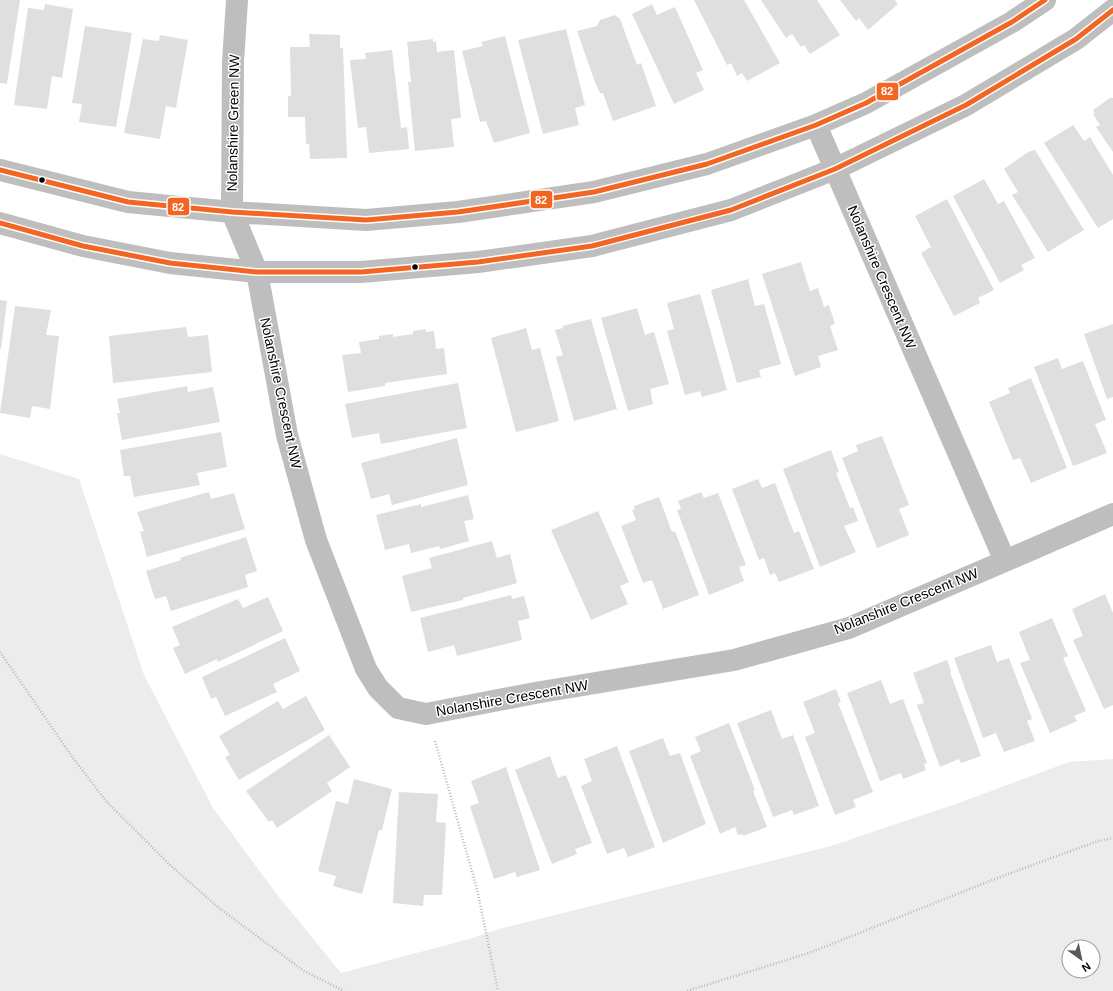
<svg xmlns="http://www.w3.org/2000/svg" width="1113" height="991" font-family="Arial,sans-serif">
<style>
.green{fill:#ececec;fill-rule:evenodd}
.building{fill:#dfdfdf}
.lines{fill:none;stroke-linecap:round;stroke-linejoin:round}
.path{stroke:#b9b9b9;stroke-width:2.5;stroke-dasharray:1 2;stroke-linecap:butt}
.minor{stroke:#bebebe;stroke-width:22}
.bus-1-casing{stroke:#fff;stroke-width:8}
.bus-1{stroke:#f26522;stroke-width:5}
.bus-dot{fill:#000;stroke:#fff;stroke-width:1.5}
.labels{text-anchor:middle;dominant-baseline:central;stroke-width:3;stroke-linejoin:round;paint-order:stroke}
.street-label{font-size:14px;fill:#000;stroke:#fff}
.line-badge{stroke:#fff;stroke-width:1.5}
.badge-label{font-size:11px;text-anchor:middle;font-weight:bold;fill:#fff}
</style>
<rect width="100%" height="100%" fill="#fff"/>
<path class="green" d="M0 454 79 479 144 675 213 808 275 892 341 973 469 939 499 929 831 846 956 804 1069 762 1113 759V991H0ZM1069 947H1093V971H1069Z"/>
<path class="building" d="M0 0H20L7 84 0 83Z
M694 0H744L780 63 747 81 742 73 737 76 731 63 727 65Z
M761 0H817L840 35 810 54 804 45 801 47 792 34 786 38Z
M840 0H895L898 4 868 30 859 18 856 21Z
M45 4 73 9 62 78 52 76 47 109 14 105 28 8 44 10Z
M652 4 657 15 675 7 703 70 696 73 704 90 674 104 632 14Z
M615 15 620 19 637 65 641 63 656 106 613 121 603 93H600L596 85 577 31 597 26 600 20Z
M85 26 132 33 116 127 79 122 82 104 72 103Z
M566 29 585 105 575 108 579 125 543 134 518 40Z
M309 34 340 35V48H343L347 158 310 159 309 144H306L305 117H288V96H291L290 47H310Z
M160 35 188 40 176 108 166 106 160 139 124 133 143 39 159 41Z
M505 36 530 133 494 143 486 121 480 122 462 51 483 46 481 42Z
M433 39V42L436 41 437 52 454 50 461 118 451 119 454 147 415 151 408 82H411L407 42Z
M392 50 401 128 407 127 409 149 369 153 366 127 358 128 350 60 366 59 365 53Z
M1110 98H1113V152L1096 127 1100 125 1093 114 1095 113 1093 110Z
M1073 125 1084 141 1090 137 1113 175V219L1098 228 1044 143Z
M1035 150 1084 230 1048 252 1012 195 1018 192 1004 169 1028 152Z
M984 179 998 204 1004 201 1035 258 1021 265 1024 270 1000 283 953 196Z
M947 199 994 290 978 298 980 303 954 316 921 253 931 247 915 216Z
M801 262 810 291 818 288 824 307 829 305 835 324 830 326 838 350 818 356 821 367 795 376 762 274Z
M748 279 755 306 764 304 781 364 759 370 761 377 737 383 711 290Z
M700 294 727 390 702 397 700 391 685 395 667 331 674 329 667 303Z
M0 300 7 301 1 349H0Z
M15 306 51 310 46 335 59 336 50 409 32 406 30 418 0 413Z
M637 308 645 335 654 332 669 384 650 389 653 404 628 411 601 318Z
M591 319 617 409 574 421 556 357 563 355 555 330 563 328 562 326Z
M1113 324V397L1107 399 1084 334Z
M186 327 188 337 208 335 212 372 113 383 109 336Z
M526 328 532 350 540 348 559 421 516 432 491 338Z
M425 329 426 332 434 331 436 349 444 348 447 374 385 383V386L348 392 342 355 361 353 359 342 379 339V336L393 334V337L413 334V331Z
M1058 358 1062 369 1083 361 1106 420 1095 424 1107 453 1073 466 1034 367Z
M1031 378 1067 468 1031 483 1020 458 1013 460 989 402 1010 393 1008 388Z
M458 383 467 428 381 444 379 433 352 438 345 404Z
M187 386 188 392 213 387 220 422 122 440 117 413H120L117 399Z
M221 432 227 467 197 473 200 485 134 497 130 476H124L120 450Z
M882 436 909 505 899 509 909 535 877 548 842 458 858 451 856 445Z
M457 438 468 485 392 505 389 494 371 499 361 463Z
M831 450 839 472 836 473 850 508 853 507 858 521 844 526 856 552 820 567 783 469Z
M758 479 762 488 775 483 794 533 799 531 814 569 779 582 775 573 770 575 764 558 759 560 732 489Z
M209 492 211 499 234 493 245 529 147 557 140 532 144 531 137 512Z
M701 492 704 498 718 493 746 565 739 567 744 581 709 595 677 510 681 509 678 501Z
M468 495 474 519 464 521 469 541 440 549 439 546 411 553 409 544 385 550 376 515 421 504V507Z
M659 497 672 532 675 531 699 595 663 609 652 580 643 583 621 526 636 520 632 510 635 509 634 506Z
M598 511 629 582 620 586 628 604 591 620 551 530Z
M246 537 257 571 245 575 248 587 171 611 166 596 155 599 146 571 181 560 180 558Z
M492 541 497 558 510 554 517 583 463 598V600L411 612 402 576 432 568 429 558Z
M1105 594 1113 613V705L1104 709 1073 640 1083 636 1072 609Z
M511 595 512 599 524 596 530 618 518 621 522 640 457 656 454 645 428 652 420 618Z
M268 597 283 631 218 662 217 659 185 674 173 648 180 645 172 627 238 599 243 608Z
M1052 618 1068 656 1063 658 1086 711 1074 716 1077 721 1050 733 1020 663 1030 660 1019 632Z
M285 638 300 671 273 684 277 692 225 716 216 697 211 699 202 677Z
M991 645 997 662 1009 658 1032 719 1027 721 1035 741 1004 752 996 733 983 738 954 658Z
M947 660 951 671 950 672 981 756 961 763 959 759 940 767 917 705 924 703 913 673Z
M881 680 890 704 903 699 927 763 924 764 926 770 903 779 901 773 880 781 847 693Z
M836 689 841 702 838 703 873 792 853 800 856 807 835 815 805 737 815 733 803 702Z
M306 696 325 730 239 780 225 757 230 755 219 736 278 701 283 709Z
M771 710 782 739 793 735 819 806 794 815 792 810 773 817 737 723Z
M729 723 755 790 753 791 767 827 743 836 742 834 738 835 735 827 720 834 690 756 701 751 695 737Z
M329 735 350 767 327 783 332 791 277 828 272 820 269 822 246 791Z
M663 738 670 756 680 753 706 824 663 843 629 751Z
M617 746 655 847 628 857 624 848 607 854 581 786 592 781 584 759Z
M550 756 558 778 566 775 592 843 575 849 577 854 552 864 515 770Z
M506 767 540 870 517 877 515 872 494 879 470 806 479 803 471 781Z
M354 779 392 789 382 830H379L362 894 333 886 336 876 318 871 336 801 348 804Z
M399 792 438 794 436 822 446 823 442 895H424L423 906 393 903Z"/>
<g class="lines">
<path class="path" d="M0 652 73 758 106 801 170 865 219 908 304 971 344 991
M435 741 477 889 498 991
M687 991 809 953 1000 877 1098 841 1113 838"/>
<path class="minor" d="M237 0 233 62 232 212 257 272 287 435 316 540 366 669 378 688 398 708 426 714 535 693 734 660 849 628 1005 561 816 125
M0 170 128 202 232 212 366 220 458 212 594 192 707 164 816 125 866 103 1012 22 1045 0
M0 223 83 246 170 263 257 272H361L478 262 592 246 731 210 835 169 966 105 1076 39 1113 10
M1005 561 1113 514"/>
<defs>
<path id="bus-1" d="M0 170 128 202 232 212 366 220 458 212 594 192 707 164 816 125 866 103 1012 22 1045 0
M0 223 83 246 170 263 257 272H361L478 262 592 246 731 210 835 169 966 105 1076 39 1113 10"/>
</defs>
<use href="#bus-1" class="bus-1-casing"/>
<use href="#bus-1" class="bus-1"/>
</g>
<g class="bus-dot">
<circle cx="42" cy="180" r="3.5"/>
<circle cx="415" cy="267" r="3.5"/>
</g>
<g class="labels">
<g class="street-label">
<text transform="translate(233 123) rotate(-89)">Nolanshire Green NW</text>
<text transform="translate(882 277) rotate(67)">Nolanshire Crescent NW</text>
<text transform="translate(281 393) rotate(78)">Nolanshire Crescent NW</text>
<text transform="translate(906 601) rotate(-22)">Nolanshire Crescent NW</text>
<text transform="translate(512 698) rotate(-10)">Nolanshire Crescent NW</text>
</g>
</g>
<g class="line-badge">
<rect x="876" y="82" width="23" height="19" rx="4" fill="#f26522"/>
<rect x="530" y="190" width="23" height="19" rx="4" fill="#f26522"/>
<rect x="167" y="197" width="23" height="19" rx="4" fill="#f26522"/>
</g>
<g class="badge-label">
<text x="887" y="95">82</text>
<text x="541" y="204">82</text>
<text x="178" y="211">82</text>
</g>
<g transform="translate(1081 959) rotate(147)"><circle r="19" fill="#ffffff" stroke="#999999"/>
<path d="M0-3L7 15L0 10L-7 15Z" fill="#595959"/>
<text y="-6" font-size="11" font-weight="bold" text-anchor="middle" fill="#000000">N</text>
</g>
</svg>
